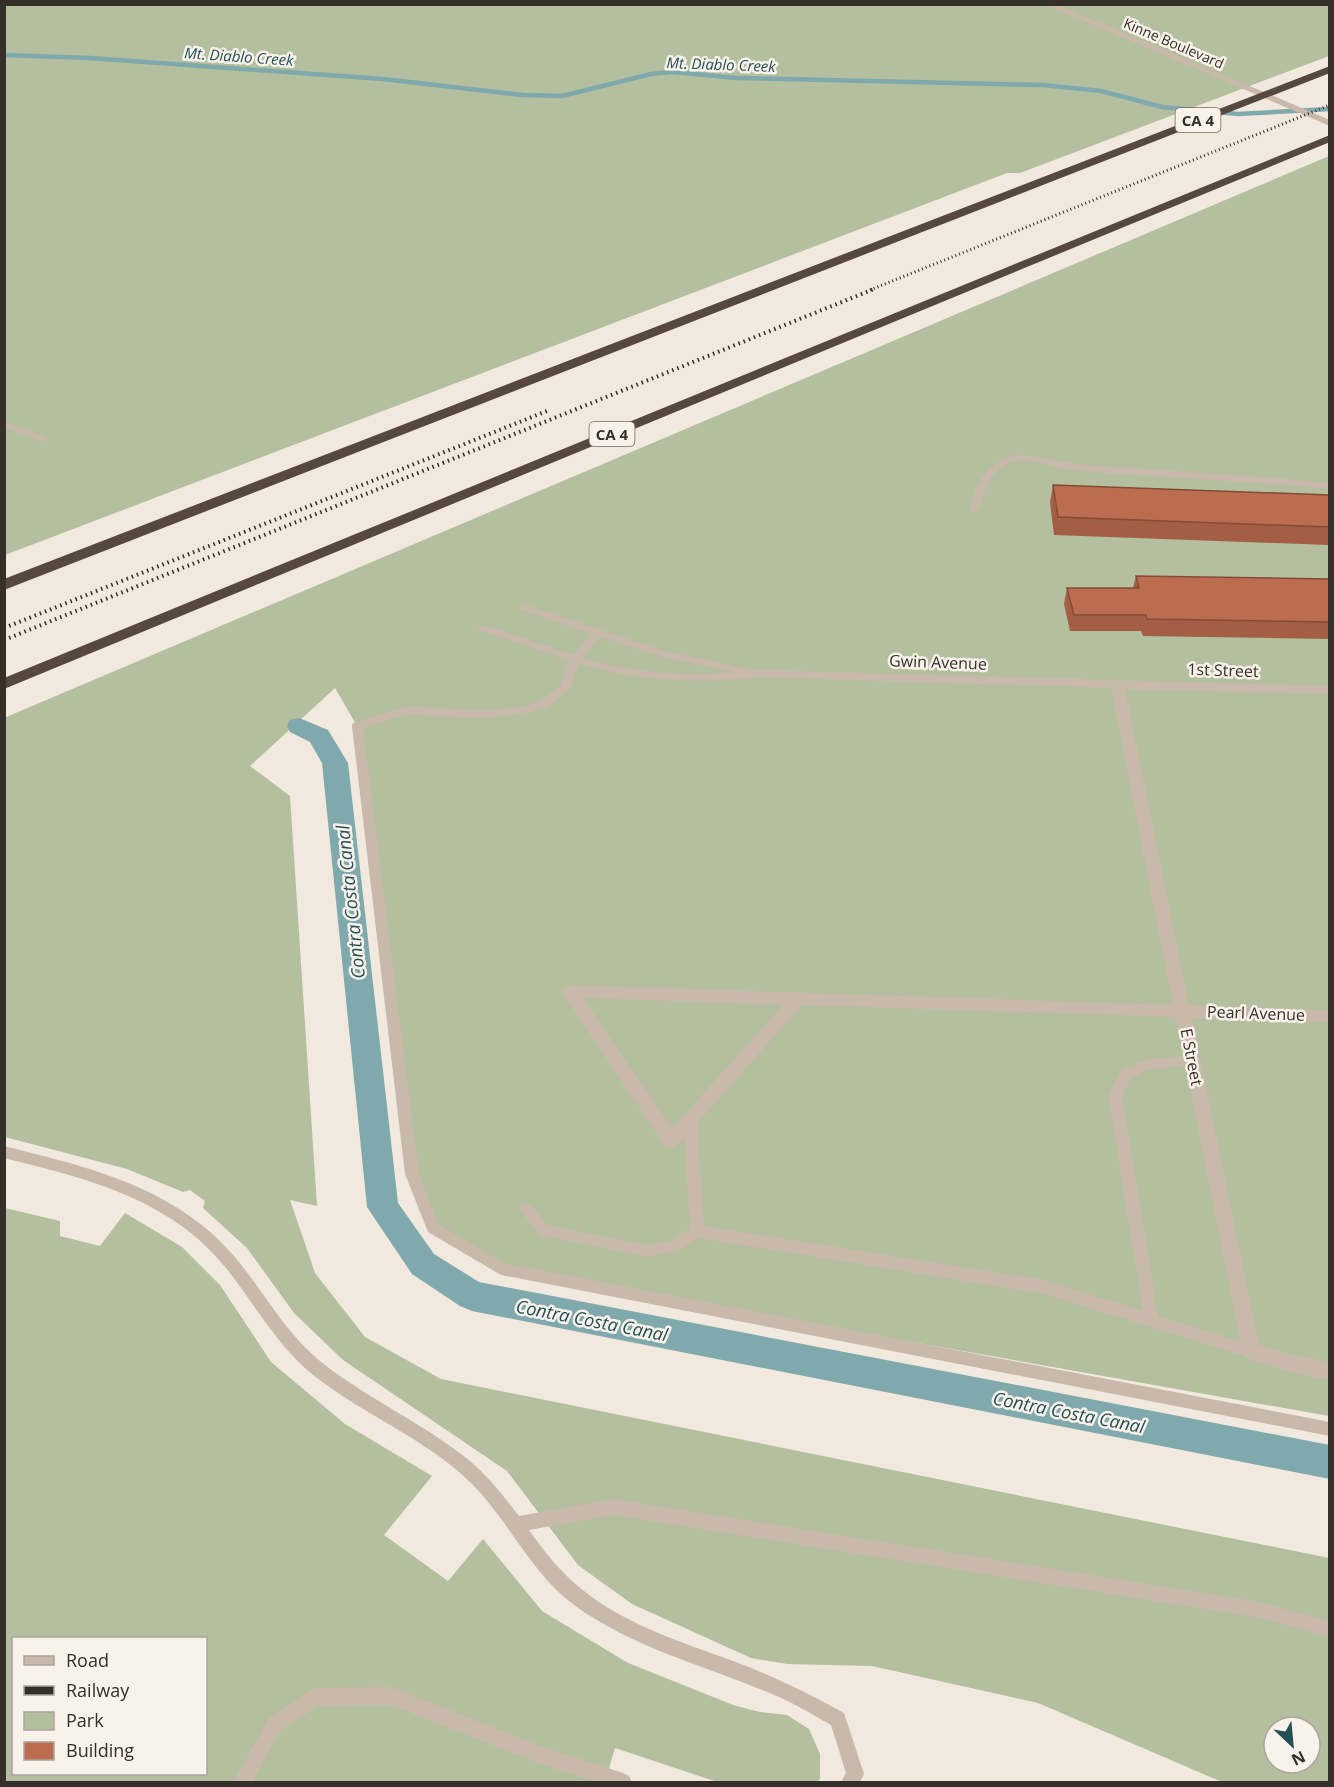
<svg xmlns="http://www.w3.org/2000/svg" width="1334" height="1787" font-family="'Open Sans',sans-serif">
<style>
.green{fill:#b3bf9f;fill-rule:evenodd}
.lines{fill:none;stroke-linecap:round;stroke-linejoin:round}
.stream{stroke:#7fa9ac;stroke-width:4.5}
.canal{fill:#7fa9ac;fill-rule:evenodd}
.lane{fill:#c8b9aa;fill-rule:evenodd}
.street{fill:#c8b9aa;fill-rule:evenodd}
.highway{fill:#564841;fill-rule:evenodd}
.rail-far1{stroke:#362e29;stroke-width:3;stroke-dasharray:1 3;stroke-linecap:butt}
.rail{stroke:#362e29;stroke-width:4;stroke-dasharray:1.5 4;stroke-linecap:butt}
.wall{fill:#a35e44}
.building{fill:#bd6d4f;stroke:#844c37;stroke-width:1.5}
.labels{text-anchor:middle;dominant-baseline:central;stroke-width:5;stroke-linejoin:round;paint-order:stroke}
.far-street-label{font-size:14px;fill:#362e29;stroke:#f8f2ea}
.far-water-label{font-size:15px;font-style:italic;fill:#225055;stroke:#f8f2ea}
.shield{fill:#f8f2ea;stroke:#706963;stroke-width:1.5}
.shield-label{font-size:15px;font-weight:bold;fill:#362e29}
.street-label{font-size:16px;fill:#362e29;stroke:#f8f2ea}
.water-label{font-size:18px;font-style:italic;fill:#225055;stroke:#f8f2ea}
</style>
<rect width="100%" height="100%" fill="#f1e8de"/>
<path class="green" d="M5 5H1329V56L1020 173H1007L5 555Z
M1329 156V1416L501 1269 433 1228 412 1174 357 726 335 688 250 766 290 796 317 1206 290 1200 315 1273 365 1337 441 1379 1329 1558V1782H1222L1038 1703 872 1666 787 1664 751 1658 632 1604 578 1565 507 1471 343 1360 294 1313 247 1248 203 1208 205 1201 190 1190 183 1192 127 1169 5 1137 4 718ZM1274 1727H1310V1763H1274Z
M5 1208 60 1221V1236L100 1246 125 1213 182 1247 220 1285 271 1362 345 1424 432 1476 384 1535 448 1581 483 1539 542 1611 628 1663 733 1705 760 1712 787 1715 809 1729 820 1754V1779L817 1782H717L615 1748 605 1782H5ZM14 1638H206V1774H14Z"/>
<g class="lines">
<path class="stream" d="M4 55 90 58 383 79 522 95 562 96 651 74 672 72 737 78 1043 85 1101 91 1162 107 1238 114 1330 109"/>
<path class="canal" d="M299 718 328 730 348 763 398 1203 434 1254 479 1282 1330 1445V1479L472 1311 460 1306 412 1274 367 1207 322 763 310 742 290 732 287 726 290 720Z"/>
<path class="lane" d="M227 4H250L247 6Z
M4 421 45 437 47 439 42 442 39 441 4 427Z
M1014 455C1036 454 1063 464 1087 465 1168 471 1249 475 1330 483V489C1243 480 1156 478 1069 470 1052 468 1029 456 1011 462 991 469 984 490 980 509L975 512 972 511 970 509C976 483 987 463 1014 455Z
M523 604 664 651 758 671 763 674C757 680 745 679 737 679 683 683 631 680 579 664L569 690 549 706 532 712 482 719 408 714 363 728 419 1174 438 1224 504 1263 1330 1422V1436L501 1275 428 1232 405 1174 352 726 353 723 408 706 482 711 527 706 541 700 560 686 570 661 479 630 478 628 479 626H487L573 655 591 634 519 609 518 607ZM600 637 662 657 734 672C682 676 632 673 582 658Z
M1193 1055 1198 1056 1200 1060 1198 1064 1147 1070 1131 1078 1122 1095 1158 1316 1256 1346 1258 1351 1256 1356 1251 1358 1044 1294 699 1238 678 1251 647 1257 543 1236 538 1234 519 1209 521 1205 526 1203 531 1205 547 1225 647 1245 670 1241 690 1228 683 1121 685 1117 690 1115 695 1117 697 1121 704 1226 1044 1280 1143 1311 1108 1095 1121 1070 1145 1060Z
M4 1146C88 1167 175 1187 234 1256 263 1290 284 1332 320 1361 367 1399 424 1423 471 1462 489 1477 504 1497 519 1516L613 1499 1255 1601 1330 1621V1637L1255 1617 613 1515 529 1530C545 1553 562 1574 584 1591 629 1627 688 1644 741 1664 777 1678 810 1694 844 1713L864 1774 860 1782H841L846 1773 831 1725C808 1712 787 1699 762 1690 699 1664 630 1646 574 1605 531 1573 509 1521 472 1484 424 1436 357 1413 306 1369 274 1340 253 1302 226 1268 171 1199 86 1178 4 1158Z
M391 1687 540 1746 623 1773 629 1776 632 1782H597L540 1764 391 1705 318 1706 281 1730 252 1782H233L269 1718 310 1691 316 1688Z"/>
<path class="street" d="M1044 4H1056L1330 120V126Z
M758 670 1330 686V694L1125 689 1189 1005 1330 1010V1022L1192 1018 1259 1345 1294 1355 1330 1362V1380L1294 1373 1251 1360 1244 1357 1242 1351 1176 1017 802 1005 677 1146 671 1148 665 1146 564 995 562 991 564 987 570 985 1173 1005 1111 688 753 677 751 674 753 671ZM583 998 783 1005 672 1128Z"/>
<path class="highway" d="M1330 66V73L4 590V579Z
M1330 135V142L4 689V678Z"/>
<path class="rail-far1" d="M870 290 1330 105"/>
<path class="rail" d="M4 628 547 411
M4 640 874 289"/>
</g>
<path class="wall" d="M1053 485 1329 495V545L1054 535 1050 502Z
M1136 576 1329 579V639L1143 636 1141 631H1070L1064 604 1067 588H1133Z"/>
<path class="building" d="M1053 485 1329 495V527L1058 517Z
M1136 576 1329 579V622L1147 619 1146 615H1074L1067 588H1139Z"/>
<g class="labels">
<g class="far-street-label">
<text transform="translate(1174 43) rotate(23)">Kinne Boulevard</text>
</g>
<g class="far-water-label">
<text transform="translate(239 56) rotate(4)">Mt. Diablo Creek</text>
<text transform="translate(721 64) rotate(2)">Mt. Diablo Creek</text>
</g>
<g class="shield">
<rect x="1175.5" y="108" width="45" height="24" rx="4.5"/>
<rect x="589.5" y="422" width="45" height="24" rx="4.5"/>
</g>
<g class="shield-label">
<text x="1198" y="120">CA 4</text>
<text x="612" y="434">CA 4</text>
</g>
<g class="street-label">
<text transform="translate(938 662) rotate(2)">Gwin Avenue</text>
<text transform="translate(1223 670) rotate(2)">1st Street</text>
<text transform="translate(1256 1013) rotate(2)">Pearl Avenue</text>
<text transform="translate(1192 1057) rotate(79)">E Street</text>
</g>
<g class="water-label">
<text transform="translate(350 902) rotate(-96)">Contra Costa Canal</text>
<text transform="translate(592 1320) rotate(11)">Contra Costa Canal</text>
<text transform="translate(1069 1412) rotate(11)">Contra Costa Canal</text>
</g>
</g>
<rect width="1334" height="1787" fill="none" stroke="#362e29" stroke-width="12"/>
<rect x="12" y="1637" width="195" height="138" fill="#f8f2ea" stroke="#aaa49d" stroke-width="1.5"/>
<rect x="24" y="1656" width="30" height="9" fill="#c8b9aa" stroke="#aaa49d" stroke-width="1.5"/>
<text x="66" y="1667" font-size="18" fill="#362e29">Road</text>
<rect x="24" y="1686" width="30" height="9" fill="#362e29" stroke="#aaa49d" stroke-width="1.5"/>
<text x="66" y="1697" font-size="18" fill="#362e29">Railway</text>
<rect x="24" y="1712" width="30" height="18" fill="#b3bf9f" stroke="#aaa49d" stroke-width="1.5"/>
<text x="66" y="1727" font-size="18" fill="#362e29">Park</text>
<rect x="24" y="1742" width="30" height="18" fill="#bd6d4f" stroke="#aaa49d" stroke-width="1.5"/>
<text x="66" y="1757" font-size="18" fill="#362e29">Building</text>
<g transform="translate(1292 1745) rotate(154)"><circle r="28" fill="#f8f2ea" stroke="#aaa49d" stroke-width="1.5"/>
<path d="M0-4.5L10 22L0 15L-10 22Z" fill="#225055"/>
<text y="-9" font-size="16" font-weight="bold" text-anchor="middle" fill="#362e29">N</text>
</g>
</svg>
